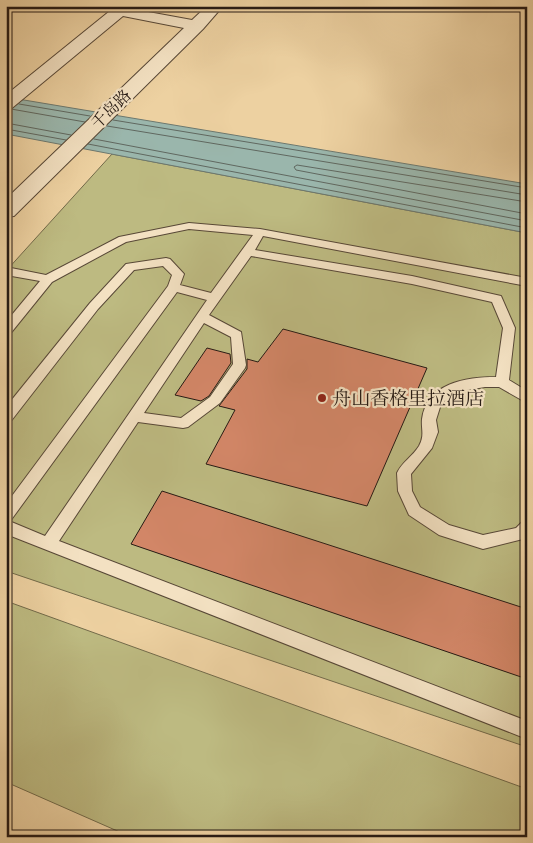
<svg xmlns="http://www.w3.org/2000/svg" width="533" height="843" font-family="'IM FELL Great Primer','Noto Serif SC',serif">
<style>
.green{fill:#bdba81;stroke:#726a4a}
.water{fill:#9ab6ac;stroke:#6c786f}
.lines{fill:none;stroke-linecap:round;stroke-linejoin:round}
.shore{stroke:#606860;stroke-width:1}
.building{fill:#d28667;stroke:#261a14}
.service-casing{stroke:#584837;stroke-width:2}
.tertiary-casing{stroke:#584837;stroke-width:2}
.service{fill:#f3e1c2;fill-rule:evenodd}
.tertiary{fill:#f3e1c2;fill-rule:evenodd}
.poi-dot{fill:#8f2418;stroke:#f3e1c2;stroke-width:2}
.labels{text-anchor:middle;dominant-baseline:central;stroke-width:4.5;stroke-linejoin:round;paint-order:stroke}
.far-street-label{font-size:16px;fill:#261a14;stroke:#f3e1c2}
.poi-label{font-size:19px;fill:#261a14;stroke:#f3e1c2;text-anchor:start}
</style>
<rect width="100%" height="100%" fill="#edd1a1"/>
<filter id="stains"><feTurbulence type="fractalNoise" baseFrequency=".004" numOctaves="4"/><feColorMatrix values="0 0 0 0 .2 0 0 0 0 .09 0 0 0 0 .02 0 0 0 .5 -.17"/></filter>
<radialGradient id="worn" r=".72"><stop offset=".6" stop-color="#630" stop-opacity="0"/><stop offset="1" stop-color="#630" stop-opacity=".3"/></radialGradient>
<path class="green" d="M112 154 527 233V747L6 571V271Z
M6 601 527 789V837H131L6 782Z"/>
<path class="water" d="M6 97 527 184V233L6 134Z"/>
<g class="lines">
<path class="shore" d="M19 104 90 116
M11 109 85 122
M113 120 527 188
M6 123 71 135
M107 126 527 195
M6 129 66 140
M94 139 527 221
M88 144 527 228
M527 202 297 165 294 167 296 170 527 214"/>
</g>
<path class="building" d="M283 329 427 368 367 506 206 464 235 410 219 406 247 369V359L258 362Z
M207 348 230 354 231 363 209 396 201 401 175 395Z
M162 491 527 609V679L131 544Z"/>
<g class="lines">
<defs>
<path id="service" d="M189 223 260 229 527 278V286L263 236 255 250 412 276 501 296 515 328 509 380 527 391V403L499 387H485L455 392 441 404 436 420 438 432 432 448 411 474 412 491 420 507 449 525 483 535 516 528 522 522 527 521V538L483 549 439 535 409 515 398 491 397 473C402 462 413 456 419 446 425 435 421 429 422 419 427 383 466 377 496 377L503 328 492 302 412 284 251 256 209 315 241 332 246 365 245 368 220 403 188 427 183 428 138 422 59 541 527 721V739L6 534V504L168 286 172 275 163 266 134 270 98 309 11 421 6 422V407L90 303 126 264 166 258 170 259 184 274 180 285 211 293 253 235 189 229 126 242 52 282 10 334 6 335V322L40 281 6 275V267L46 275 119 237ZM177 292 207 300 45 536 9 521 11 520ZM204 323 231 337 233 364 210 397 181 418 144 413Z"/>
<path id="tertiary" d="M116 6H133L132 9 192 20 207 6H223L203 29 14 216 6 217V199L184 28 123 16 12 108 6 109V95Z"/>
</defs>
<use href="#service" class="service-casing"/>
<use href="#tertiary" class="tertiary-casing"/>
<use href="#service" class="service"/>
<use href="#tertiary" class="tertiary"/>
</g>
<circle class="poi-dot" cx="322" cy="398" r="5"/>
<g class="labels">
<g class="far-street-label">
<text transform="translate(111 109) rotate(-44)">千岛路</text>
</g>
<g class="poi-label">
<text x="332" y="398">舟山香格里拉酒店</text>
</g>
</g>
<rect width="533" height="843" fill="none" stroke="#edd1a1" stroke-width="25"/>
<rect x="8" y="8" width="518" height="828" fill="none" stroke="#261a14" stroke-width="2.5"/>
<rect x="12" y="12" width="508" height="818" fill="none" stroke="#261a14"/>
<rect width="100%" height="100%" filter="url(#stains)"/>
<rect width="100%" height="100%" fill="url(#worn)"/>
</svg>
